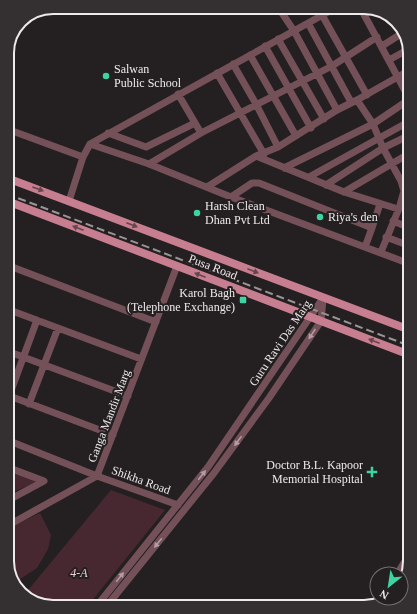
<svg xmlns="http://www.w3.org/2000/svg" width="417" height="614" font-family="'Times New Roman',serif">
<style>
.green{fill:#482830}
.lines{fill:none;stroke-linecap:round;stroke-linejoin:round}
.minor{stroke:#745059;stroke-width:7}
.major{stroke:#c87e91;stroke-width:8}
.rail{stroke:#999495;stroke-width:2;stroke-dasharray:8 4;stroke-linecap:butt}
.oneway{fill:#66454d}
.oneway2{fill:#b19da2}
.poi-dot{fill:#3dd4a3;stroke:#241f20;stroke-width:1.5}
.labels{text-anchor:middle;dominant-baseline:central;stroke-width:4;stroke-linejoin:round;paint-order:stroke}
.poi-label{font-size:12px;fill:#eeeaeb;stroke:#241f20;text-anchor:start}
.street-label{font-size:12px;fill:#eeeaeb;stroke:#241f20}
.park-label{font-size:12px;font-style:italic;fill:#f7cdd6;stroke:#241f20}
.rim{fill:none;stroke:#eeeaeb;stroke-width:2}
</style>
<rect width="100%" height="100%" fill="#241f20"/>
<path class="green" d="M7 469 38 481 7 495Z
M111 490 165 510 87 607C68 607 38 611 24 595Z
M40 513 51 535 48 549 37 568 14 583 7 561V529Z"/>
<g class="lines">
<path class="minor" d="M278 7 294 31 337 110
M360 7 410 100
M282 13 292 7
M322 15 367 95
M308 23 351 102
M278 39 324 119
M265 46 311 128
M382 46 404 32
M250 55 296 136
M389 60 409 49
M233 64 256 104 278 147 337 110 357 100
M217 73 264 154
M178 94 201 133
M7 129 83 157
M108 133 146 147 195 123
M90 144 149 164 231 197 410 264
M256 156 344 192 398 209
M149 164 201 133 332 66 377 37
M284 168 373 124 410 99
M309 177 410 121
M401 181 410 177
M326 185 383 148 410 135
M207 187 256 156 278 147
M344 192 410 153
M231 197 252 183H259L372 228 365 247
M69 201 83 157 90 144 337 7
M410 209 400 205 404 191 401 181 383 148 373 124 357 100 410 70
M393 221 410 228
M372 228 380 204
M386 237 410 246
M381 252 400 206
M7 265 156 322
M7 309 141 359
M7 351 128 396
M7 395 113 435
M9 396 37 320
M29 404 58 328
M7 440 97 476 178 505
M7 501 44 481 7 467
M7 526 97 476 177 266
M397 574 410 553
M401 579 409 567
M388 600 389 598
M378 603 382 598
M96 607 208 467 323 298
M106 607 214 473 269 398 321 321 323 300"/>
<path class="major" d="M7 178 410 330
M7 201 410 355"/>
<path class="rail" d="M7 194 410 346"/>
</g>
<defs><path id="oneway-solid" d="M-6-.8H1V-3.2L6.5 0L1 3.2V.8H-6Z"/></defs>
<g class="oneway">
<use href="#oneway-solid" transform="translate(38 189) rotate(20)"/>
<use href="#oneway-solid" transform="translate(132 225) rotate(21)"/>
<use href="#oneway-solid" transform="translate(78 228) rotate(-159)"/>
<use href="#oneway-solid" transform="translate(253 271) rotate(21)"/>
<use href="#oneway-solid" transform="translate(200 275) rotate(-159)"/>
<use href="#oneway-solid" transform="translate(374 341) rotate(-159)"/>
</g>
<g class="oneway2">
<use href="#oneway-solid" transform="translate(312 334) rotate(124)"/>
<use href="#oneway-solid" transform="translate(238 441) rotate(126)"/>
<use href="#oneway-solid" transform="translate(202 475) rotate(-52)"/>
<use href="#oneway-solid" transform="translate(158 543) rotate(129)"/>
<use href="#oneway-solid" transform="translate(120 577) rotate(-51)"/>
</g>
<g class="poi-dot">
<circle cx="106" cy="76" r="4"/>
<circle cx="197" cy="213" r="4"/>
<circle cx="320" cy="217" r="4"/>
<rect x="239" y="296" width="8" height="8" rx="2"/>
<path d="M370 466h4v4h4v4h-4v4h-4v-4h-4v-4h4z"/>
</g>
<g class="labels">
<g class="poi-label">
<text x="114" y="69">Salwan<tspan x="114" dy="14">Public School</tspan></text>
<text x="205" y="206">Harsh Clean<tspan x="205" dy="14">Dhan Pvt Ltd</tspan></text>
<text x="328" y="217">Riya's den</text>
<text x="235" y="293" text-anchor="end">Karol Bagh<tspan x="235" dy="14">(Telephone Exchange)</tspan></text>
<text x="363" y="465" text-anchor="end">Doctor B.L. Kapoor<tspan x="363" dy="14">Memorial Hospital</tspan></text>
</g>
<g class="street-label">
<text transform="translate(213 267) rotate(21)">Pusa Road</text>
<text transform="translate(280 343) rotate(-56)">Guru Ravi Das Marg</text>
<text transform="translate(109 416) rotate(-69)">Ganga Mandir Marg</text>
<text transform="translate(141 480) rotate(20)">Shikha Road</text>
</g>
<g class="park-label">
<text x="79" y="573">4-A</text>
</g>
</g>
<path d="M0 0H417V614H0ZM53 14H364A39 39 0 0 1 403 53V561A39 39 0 0 1 364 600H53A39 39 0 0 1 14 561V53A39 39 0 0 1 53 14Z" fill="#342f30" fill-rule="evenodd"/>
<path class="rim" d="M53 14H364A39 39 0 0 1 403 53V561A39 39 0 0 1 364 600H53A39 39 0 0 1 14 561V53A39 39 0 0 1 53 14Z"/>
<g transform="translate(389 586) rotate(210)"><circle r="19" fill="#241f20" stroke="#757071"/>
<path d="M0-3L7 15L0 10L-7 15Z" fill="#3dd4a3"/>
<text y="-6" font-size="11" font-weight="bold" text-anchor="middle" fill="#eeeaeb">N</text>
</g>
</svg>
